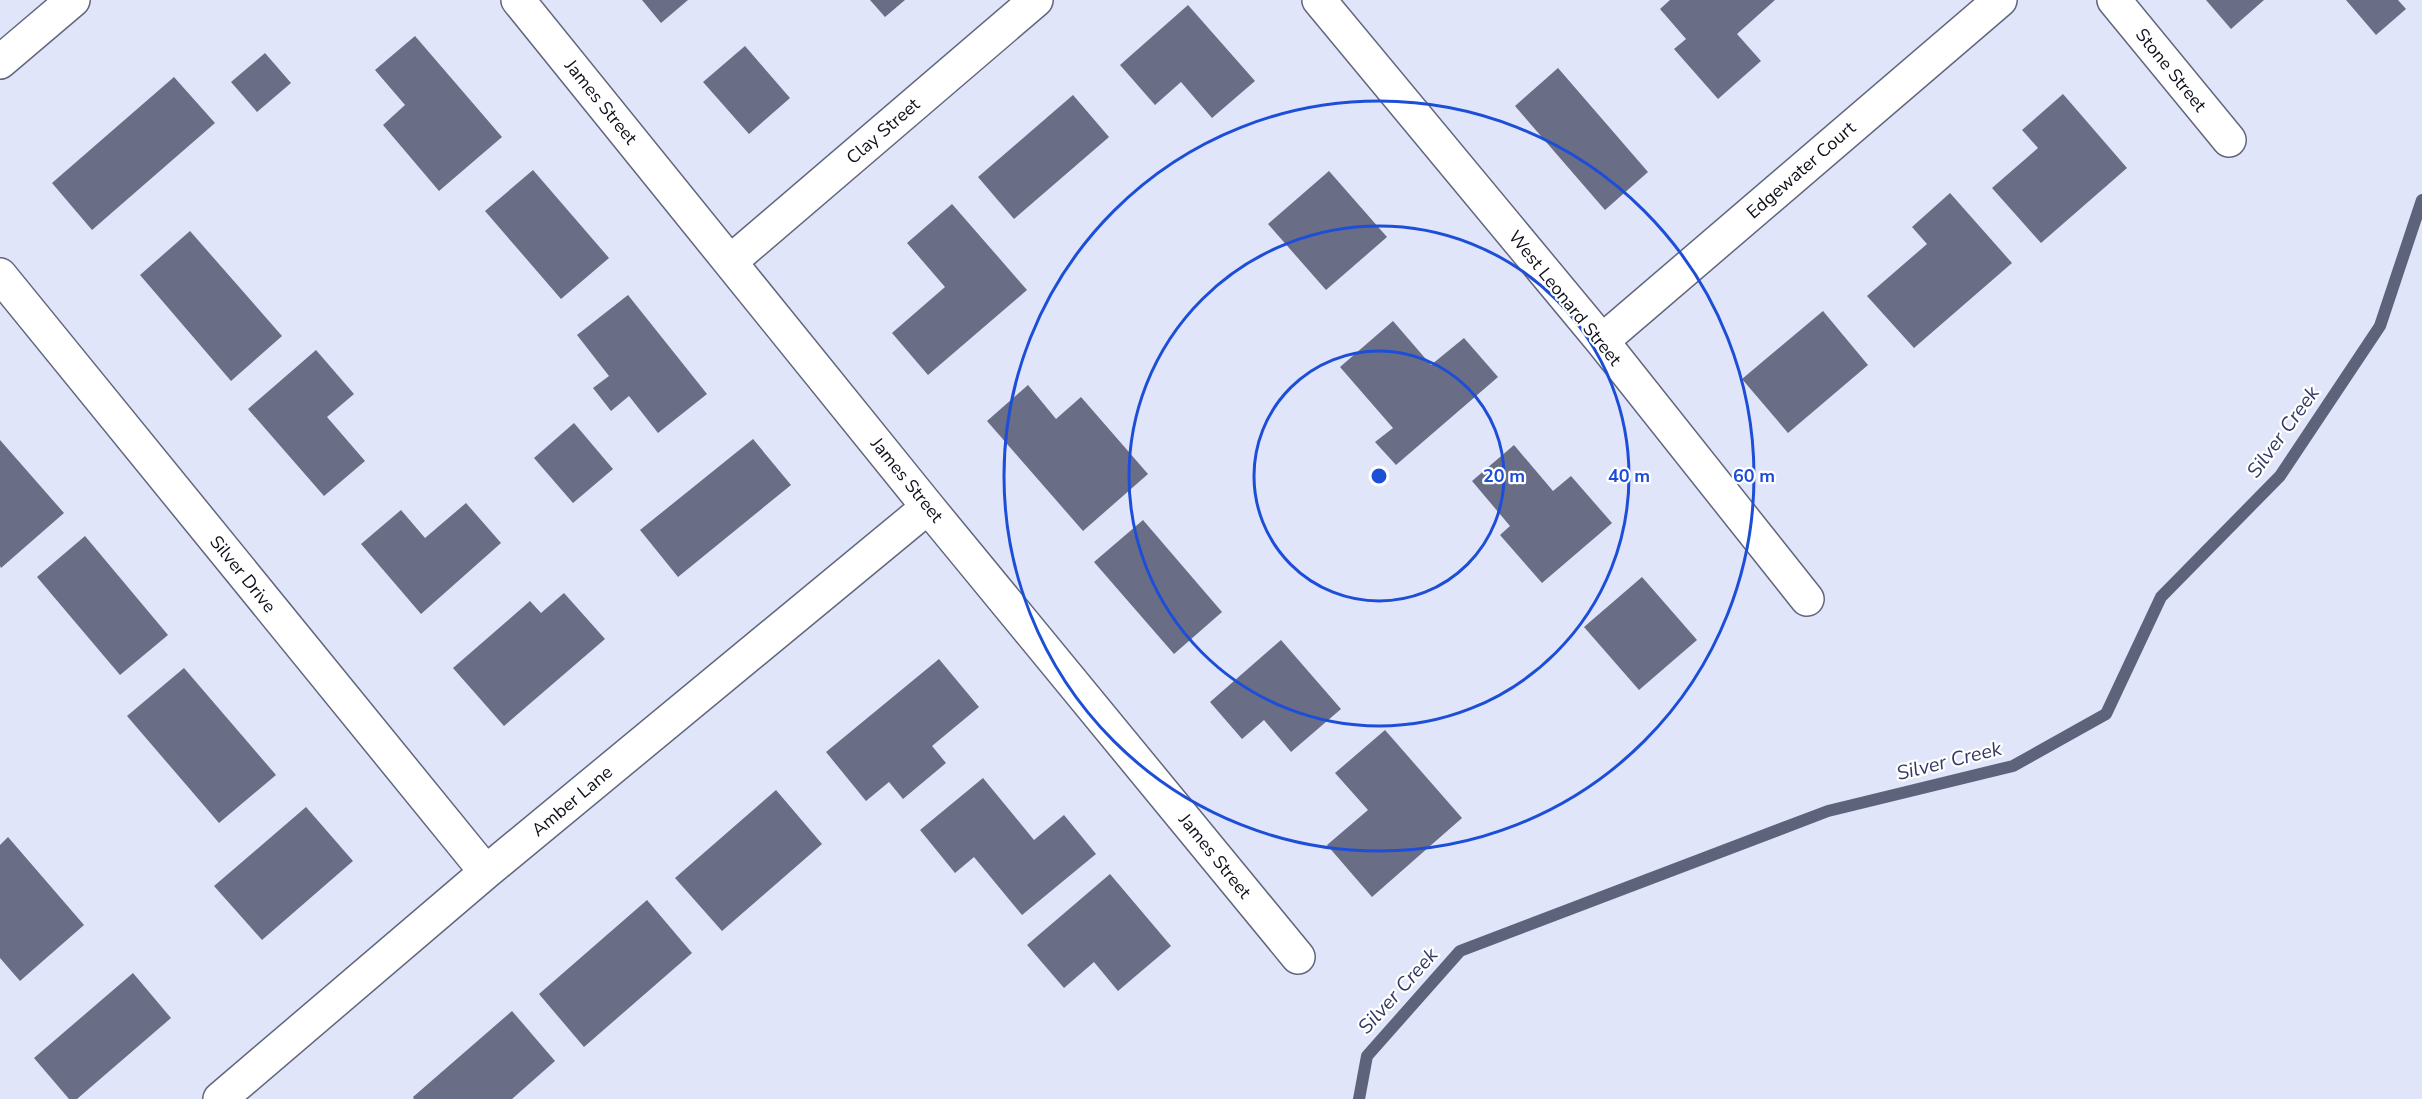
<svg xmlns="http://www.w3.org/2000/svg" width="2422" height="1099" font-family="'Nunito Sans',sans-serif">
<style>
.lines{fill:none;stroke-linecap:round;stroke-linejoin:round}
.stream{stroke:#5d637b;stroke-width:12}
.building{fill:#696e86}
.minor-casing{stroke:#61667d;stroke-width:36}
.minor{stroke:#fff;stroke-width:33}
.ring{fill:none;stroke:#1d4ed8;stroke-width:3}
.labels{text-anchor:middle;dominant-baseline:central;stroke-width:4.5;stroke-linejoin:round;paint-order:stroke}
.street-label{font-size:18px;fill:#0f111a;stroke:#fff}
.water-label{font-size:20px;font-style:italic;fill:#333965;stroke:#fff}
.centre{fill:#1d4ed8;stroke:#fff;stroke-width:3}
.ring-label{font-size:18px;text-anchor:middle;font-weight:bold;fill:#1d4ed8;stroke:#fff;stroke-width:4.5;stroke-linejoin:round;paint-order:stroke}
</style>
<rect width="100%" height="100%" fill="#e0e5fa"/>
<g class="lines">
<path class="stream" d="M1359 1099 1367 1056 1460 951 1828 811 2013 766 2106 714 2161 597 2280 476 2380 326 2422 200"/>
</g>
<path class="building" d="M642 0H688L661 23Z
M870 0H905L885 17Z
M1670 0H1775L1737 34 1761 61 1718 99 1674 49 1686 39 1660 9Z
M2206 0H2264L2231 29Z
M2346 0H2398L2406 9 2376 35Z
M1188 5 1255 81 1212 118 1181 82 1155 105 1120 65Z
M415 36 502 137 439 191 383 125 405 105 375 70Z
M745 46 790 98 749 134 703 82Z
M265 53 291 83 257 112 231 82Z
M1558 68 1648 172 1605 210 1515 106Z
M174 77 215 123 92 230 52 183Z
M2063 94 2127 168 2041 243 1992 188 2038 148 2022 130Z
M1073 95 1109 137 1014 219 978 177Z
M533 170 609 258 561 299 485 211Z
M1329 171 1387 237 1326 290 1268 224Z
M1950 193 2012 263 1914 348 1867 296 1927 244 1912 227Z
M952 204 1027 290 928 375 892 333 945 287 907 243Z
M190 231 282 336 231 381 140 275Z
M628 295 707 394 658 433 629 396 611 411 593 388 609 376 577 335Z
M1823 311 1868 365 1788 433 1742 379Z
M1393 321 1431 365 1464 338 1498 377 1396 465 1375 442 1393 428 1340 367Z
M316 350 354 394 327 417 365 461 324 496 248 409Z
M1028 385 1056 419 1081 397 1148 474 1083 531 987 421Z
M574 423 613 469 573 503 534 458Z
M753 439 791 485 678 577 640 530Z
M0 440 64 513 1 568 0 566Z
M1514 445 1553 491 1571 476 1612 523 1542 583 1500 535 1510 526 1472 481Z
M466 503 501 543 421 614 361 544 401 510 425 538Z
M1143 520 1222 612 1174 654 1094 562Z
M85 536 168 635 120 675 37 577Z
M1642 577 1697 640 1639 690 1584 627Z
M564 593 605 639 504 726 453 668 530 601 541 613Z
M1281 640 1341 709 1291 752 1264 720 1242 739 1210 702Z
M939 659 979 707 932 746 946 763 903 799 889 782 866 801 826 752Z
M184 668 276 775 219 823 127 716Z
M1385 730 1462 818 1372 897 1327 845 1368 810 1335 773Z
M983 778 1034 840 1064 815 1096 854 1022 915 974 857 955 873 920 830Z
M776 790 822 844 722 931 675 878Z
M306 807 353 861 262 940 214 886Z
M8 837 84 925 20 981 0 958V845Z
M1110 874 1171 946 1118 991 1094 962 1064 988 1027 945Z
M647 900 692 953 584 1047 539 994Z
M133 973 171 1018 77 1099H69L34 1058Z
M512 1011 555 1061 512 1099H414L413 1097Z"/>
<g class="lines">
<defs>
<path id="minor" d="M518 0 928 507 1298 957
M1319 0 1602 341 1807 599
M2114 0 2229 140
M0 62 73 0
M730 262 1036 0
M0 275 486 872
M1602 341 2000 0
M220 1099 486 872 928 507"/>
</defs>
<use href="#minor" class="minor-casing"/>
<use href="#minor" class="minor"/>
</g>
<g class="ring">
<circle cx="1379" cy="476" r="125"/>
<circle cx="1379" cy="476" r="250"/>
<circle cx="1379" cy="476" r="375"/>
</g>
<g class="labels">
<g class="street-label">
<text transform="translate(2171 70) rotate(51)">Stone Street</text>
<text transform="translate(601 102) rotate(51)">James Street</text>
<text transform="translate(883 131) rotate(-41)">Clay Street</text>
<text transform="translate(1801 170) rotate(-41)">Edgewater Court</text>
<text transform="translate(1565 298) rotate(51)">West Leonard Street</text>
<text transform="translate(907 480) rotate(51)">James Street</text>
<text transform="translate(243 574) rotate(51)">Silver Drive</text>
<text transform="translate(572 801) rotate(-40)">Amber Lane</text>
<text transform="translate(1215 856) rotate(51)">James Street</text>
</g>
<g class="water-label">
<text transform="translate(2283 432) rotate(-54)">Silver Creek</text>
<text transform="translate(1949 761) rotate(-14)">Silver Creek</text>
<text transform="translate(1398 991) rotate(-48)">Silver Creek</text>
</g>
</g>
<circle cx="1379" cy="476" r="9" class="centre"/>
<g class="ring-label">
<text x="1504" y="482">20 m</text>
<text x="1629" y="482">40 m</text>
<text x="1754" y="482">60 m</text>
</g>
</svg>
